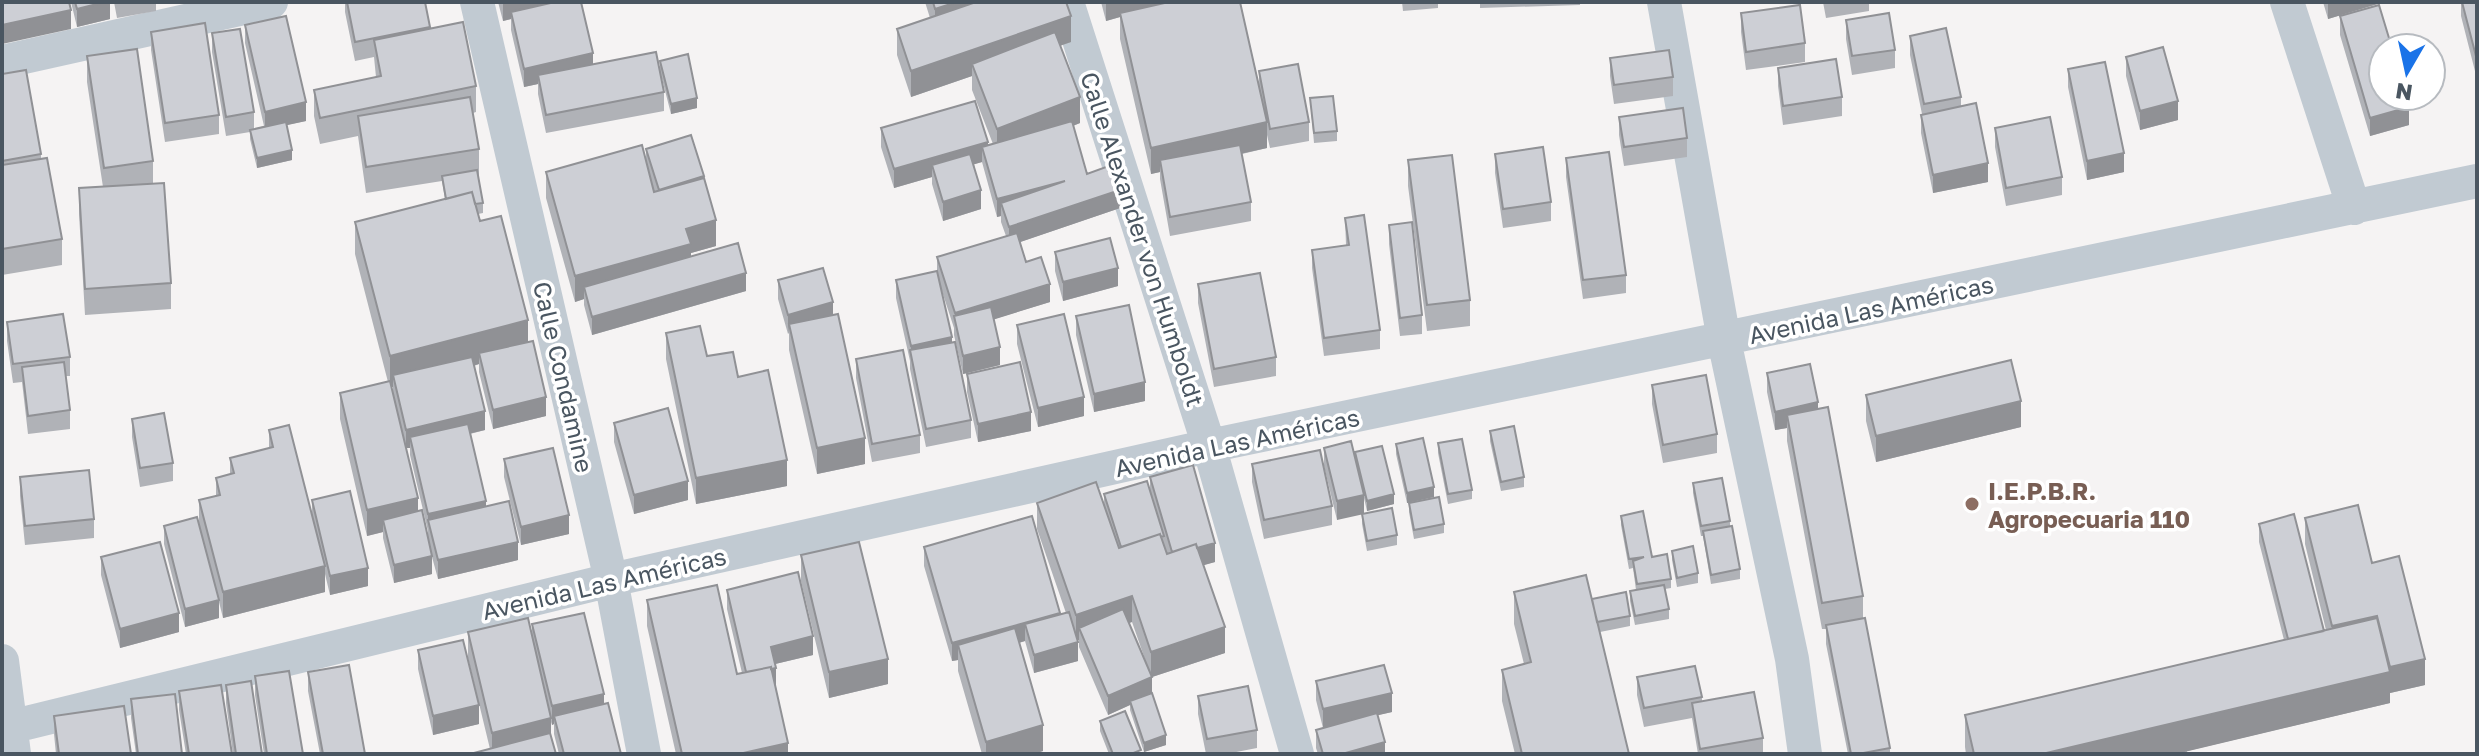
<svg xmlns="http://www.w3.org/2000/svg" width="2479" height="756" font-family="'Golos Text',sans-serif">
<style>
.lines{fill:none;stroke-linecap:round;stroke-linejoin:round}
.street{stroke:#c1cad2;stroke-width:34}
.wall{fill:#b0b2b7;fill-rule:evenodd}
.shaded-wall{fill:#909195}
.building{fill:#cdcfd5;stroke:#909195;stroke-width:2}
.education-dot{fill:#8d6e63;stroke:#fff;stroke-width:3}
.labels{text-anchor:middle;dominant-baseline:central;stroke-width:7;stroke-linejoin:round;paint-order:stroke}
.street-label{font-size:24px;fill:#4a5661;stroke:#fff}
.education-label{font-size:24px;font-weight:bold;fill:#785e54;stroke:#fff;text-anchor:start}
</style>
<rect width="100%" height="100%" fill="#f5f3f3"/>
<g class="lines">
<path class="street" d="M477 2 611 580 644 754
M1067 2 1209 446 1297 754
M1664 2 1724 340 1792 659 1805 754
M2287 2 2354 208
M2 62 271 2
M2 661 14 754
M2 729 611 580 1209 446 2477 181"/>
</g>
<path class="wall" d="M71 2H110V19L77 27Z
M114 2H156V11L117 18Z
M345 2H425L430 29 476 86V112L473 113 479 149V175H478L483 203V213L478 214 528 342 546 416 493 429 479 372V364L474 366 485 430 470 434 486 506 518 560 438 579 432 557V574L394 583 383 538V532L367 536 340 419V393L388 382 355 254V222L445 199 442 181 366 193 358 136 320 144 314 116V90L376 77 374 57 355 61 345 12ZM391 387H393V394L406 448H410V455L428 531V537L418 511Z
M498 2H585L581 3 593 64 664 92V111L546 133 538 94V84L524 87 511 30V19L503 21Z
M925 2H1066L1071 42 1060 46 1080 123 1073 126 1087 174 1126 206 1020 242 1026 262 1050 302 994 319 1000 365 963 374 954 335V328L938 279 952 343 971 420V438L926 447 910 369V361L896 298V280L937 275V257L1006 236 1001 222V216L997 217 982 162 974 164 981 209 943 221 932 184V177L894 188 881 147V128L988 145 993 144 972 90V76L911 97 897 55V29L930 18Z
M1101 2H1240L1259 84V71L1309 122V141L1270 148 1267 135V148L1242 154 1251 202V221L1170 236 1160 179V172L1151 174 1120 39V17L1106 21Z
M1402 2H1438V8L1403 11Z
M1480 2H1580V5L1480 8Z
M1823 2H1869V11L1826 18Z
M2323 2H2384L2328 19Z
M2461 2H2477V79L2461 16Z
M1741 13 1805 43V62L1746 70 1741 32Z
M2340 16 2409 125 2370 136 2340 35Z
M1846 20 1895 50V68L1852 75 1846 39Z
M245 25 306 121 286 125 292 160 257 168 250 139V132L226 136 212 52V33L254 112V129L264 126 245 43Z
M151 32 219 115V134L165 142 151 50Z
M1910 36 1961 97V106L1988 182 1933 193 1921 133V115L1922 114 1910 55Z
M87 56 153 161V183L171 283V309L85 315 79 214V188L103 187 87 82Z
M2126 57 2178 120 2140 130 2126 76Z
M1610 58 1673 77V96L1614 104 1610 76Z
M660 61 697 108 671 114 660 71Z
M1778 68 1842 97V116L1783 125 1778 86Z
M2068 69 2124 172 2087 180 2068 87Z
M2 74 41 154V159L62 239V265L2 275Z
M1310 98 1337 131V141L1314 143Z
M1619 117 1687 138V157L1624 166 1619 135Z
M1995 128 2062 177V195L2006 206 1995 147Z
M646 149 704 178 716 246 691 253V256L746 291 592 335 584 305V299L575 302 546 198V172L646 160Z
M1495 154 1551 202V221L1503 228 1495 173Z
M1566 158 1626 275V293L1583 299 1566 177Z
M1408 160 1470 300V326L1427 331 1408 186Z
M1345 218 1380 330V349L1324 356 1312 268V250L1346 245Z
M1389 225 1422 315V334L1400 336 1389 244Z
M1055 252 1118 286 1063 301 1055 271Z
M778 280 833 315 865 464 817 474 789 350V333L788 334 778 299Z
M1198 284 1276 357V376L1214 387 1198 303Z
M1076 316 1145 401 1094 412 1076 335Z
M7 322 70 357V376H66L70 410V429L28 434 22 382 13 383 7 341Z
M1017 325 1084 416 1038 427 1017 344Z
M666 333 707 356 738 377 787 486 696 504 666 359Z
M856 359 920 435V453L872 462 856 378Z
M1767 373 1818 409 1863 596V618L1890 748V754H1848L1826 644V629H1822L1787 441V428L1775 430 1767 392Z
M967 374 1031 431 978 442 967 392Z
M1652 385 1717 434V453L1663 463 1652 404Z
M1866 395 2021 427 1876 462 1866 421Z
M132 419 173 463V481L140 487 132 437Z
M614 423 688 500 634 514 614 442Z
M269 430 312 515V500L368 586 330 595 325 574V592L223 618 219 602V618L185 627 164 544V526L199 525V500L216 496V478L230 474V458L269 448Z
M1490 431 1524 477V487L1501 491 1490 441Z
M1438 443 1472 490V499L1448 504 1438 453Z
M1396 444 1434 497 1407 503 1396 454Z
M1324 448 1355 459V452L1394 504 1367 511 1364 498 1337 520 1324 466Z
M504 459 569 534 521 545 504 477Z
M1252 464 1332 506V525L1264 539 1252 482Z
M20 477 94 519V538L25 545 20 496Z
M1150 477 1215 562 1203 565 1225 653 1152 677V693L1166 745 1144 752 1130 710V705L1108 715 1079 647V640H1078V661L1034 673 1025 641 1019 643 1043 751 1033 754H982L958 671V660L952 661 924 566V547L1060 614 1066 613 1037 529V503L1104 506V494L1150 490ZM1132 622 1147 665 1129 623Z
M1693 483 1730 521V526L1740 569V579L1711 584 1703 536H1701L1693 493Z
M1409 503 1444 524V533L1414 539 1409 512Z
M1362 514 1397 535V545L1367 551 1362 524Z
M1621 516 1652 557 1671 579V588L1665 589 1669 609V619L1635 625 1630 601V591L1636 590 1633 568 1629 569 1621 525Z
M2305 518 2372 563 2425 685 2390 693V703L2187 751V754H1966L1965 747V715L2284 640 2259 542V524L2324 631 2326 630 2305 544Z
M1672 551 1698 573V583L1677 587 1672 560Z
M801 555 888 684 829 698 801 581Z
M101 557 179 632 120 648 101 575Z
M727 590 813 655 775 664 776 687 788 754H676L647 626V600L737 674 742 673 727 609Z
M1514 592 1592 599 1630 616V626L1600 632 1629 754H1515L1502 701V670L1524 664 1514 624Z
M532 624 604 704 621 754H559L554 734V724L552 725 551 722 490 749 468 658V632L532 639Z
M418 650 479 724 433 735 418 669Z
M308 672 365 754H320L308 691Z
M255 676 303 754H264L255 695Z
M1637 677 1702 697V701L1763 738V754H1698L1692 718 1644 727 1637 695Z
M1316 681 1392 712 1378 715 1385 754H1318L1316 748V730L1323 728 1316 700Z
M226 685 262 754H233L226 703Z
M179 691 232 754H186L179 710Z
M1198 696 1257 730V748L1226 754H1206L1198 714Z
M131 699 182 754H136L131 718Z
M54 716 131 754H56L54 734Z
M1100 721 1141 754H1109L1100 731Z"/>
<path class="shaded-wall" d="M105 2H110V19L77 27V9Z
M506 2H585L513 19 511 12V19L503 21V3Z
M957 2H1044L935 35V9Z
M1106 2H1170L1120 13V17L1106 21Z
M2328 2H2384L2328 19Z
M71 10V29L2 44V25Z
M1071 16V42L976 74 972 64V76L911 97V71Z
M593 53V72L538 75V84L524 87V69Z
M1080 97V123L997 155V129Z
M697 98V108L671 114V104Z
M2178 101V120L2140 130V111Z
M306 102V121L265 130V112Z
M2409 107V125L2370 136V118Z
M1267 122V148L1162 171 1160 160V172L1151 174V148Z
M988 142V160L982 147V162L935 176 932 165V177L894 188V169Z
M292 150V160L257 168V158Z
M2124 153V172L2087 180V161Z
M1988 163V182L1933 193V175Z
M1065 181 1001 203V216L997 217V199Z
M1126 188V206L1009 246V227Z
M981 190V209L943 221V202Z
M716 220V246L691 253V270L584 287V299L575 302V276L686 229Z
M1118 268V286L1063 301V282Z
M746 273V291L592 335V317Z
M1050 284V302L957 331 955 321V313Z
M833 302V321L789 324 788 334V315Z
M528 320V352L479 353V364L396 386 393 375V387L390 388V356Z
M952 337V355L911 354V346Z
M1000 347V365L963 374V356Z
M1145 382V401L1094 412V394Z
M546 397V416L493 429V410Z
M1084 397V416L1038 427V408Z
M2021 401V427L1876 462V436Z
M1818 402V420L1787 415V428L1775 430V412Z
M485 411V430L412 447 410 437V448H406V430Z
M1031 412V431L978 442V424Z
M865 438V464L817 474V448Z
M787 460V486L696 504V478Z
M688 481V500L634 514V495Z
M1434 487V497L1407 503V493Z
M1394 494V504L1367 511V501Z
M1364 495V514L1337 520V501Z
M418 498V524L383 520V532L367 536V510Z
M486 501V520L428 522V514Z
M569 515V534L521 545V527Z
M518 542V560L438 579V560Z
M1215 543V562L1173 574V555Z
M432 556V574L394 583V565Z
M325 566V592L223 618V592Z
M368 568V586L330 595V576Z
M1132 596V622L1083 638 1079 628V640L1076 641V615Z
M219 600V618L185 627V609Z
M179 613V632L120 648V629Z
M1060 613V631L1025 624V641L962 659 958 645V660L952 661V643Z
M2377 616V641L2332 652V626Z
M1225 627V653L1152 677V696L1130 701V705L1108 715V696L1151 677V652Z
M813 636V655L771 665V647Z
M1078 642V661L1034 673V655Z
M888 659V684L829 698V672Z
M2425 659V685L2390 693V703L2176 754H2042L2390 672V667Z
M776 668V687L747 675Z
M1392 693V712L1323 728V709Z
M604 694V712L554 716V724L552 725V706Z
M479 705V724L433 735V716Z
M551 718V744L492 754V733Z
M1043 725V751L1033 754H986V742Z
M1166 735V745L1144 752V743Z
M1385 742V754H1342Z
M788 743V754H739Z"/>
<path class="building" d="M2 2H69L71 10 2 25Z
M75 2H105L77 9Z
M347 2H425L430 27 355 42Z
M555 2H581L593 53 524 69 511 12Z
M933 2H957L935 9Z
M976 2H1066L1071 16 911 71 897 29Z
M1169 2H1240L1267 122 1151 148 1120 13Z
M2462 2H2477V60Z
M1800 5 1805 43 1746 52 1741 13Z
M2379 5 2392 48H2383V96H2406L2409 107 2370 118 2340 16Z
M1889 13 1895 50 1852 56 1846 20Z
M286 16 306 102 265 112 245 25Z
M463 22 476 86 320 118 314 90 381 76 374 40Z
M205 23 219 115 165 123 151 32Z
M1946 28 1961 97 1924 104 1910 36Z
M240 29 254 112 226 117 212 33Z
M1055 32 1080 97 997 129 972 64Z
M2163 47 2178 101 2140 111 2126 57Z
M137 49 153 161 104 168 87 56Z
M1669 50 1673 77 1614 85 1610 58Z
M656 52 664 92 546 115 538 75Z
M688 54 697 98 671 104 660 61Z
M1836 59 1842 97 1783 106 1778 68Z
M2105 62 2124 153 2087 161 2068 69Z
M1298 64 1309 122 1270 129 1259 71Z
M26 70 41 154 2 161V74Z
M1333 96 1337 131 1314 133 1310 98Z
M470 97 479 149 366 167 358 116Z
M975 101 988 142 894 169 881 128Z
M1976 103 1988 163 1933 175 1921 115Z
M1683 108 1687 138 1624 147 1619 117Z
M2050 117 2062 177 2006 188 1995 128Z
M1072 121 1087 174 1117 163 1126 188 1009 227 1001 203 1065 181 997 199 982 147Z
M286 122 292 150 257 158 250 130Z
M691 135 704 176 659 190 646 149Z
M642 145 654 192 704 178 716 220 686 229 691 244 575 276 546 172Z
M1240 145 1251 202 1170 217 1160 160Z
M1543 147 1551 202 1503 209 1495 154Z
M1609 152 1626 275 1583 280 1566 158Z
M970 154 981 190 943 202 932 165Z
M1452 155 1470 300 1427 305 1408 160Z
M47 158 62 239 2 249V165Z
M477 170 483 203 475 204 472 192 446 199 442 176Z
M164 183 171 283 85 289 79 188Z
M472 192 480 221 501 216 528 320 390 356 355 222Z
M1364 215 1380 330 1324 338 1312 250 1349 245 1345 218Z
M1412 222 1422 315 1400 318 1389 225Z
M1017 233 1026 262 1041 257 1050 284 955 313 937 257Z
M1110 238 1118 268 1063 282 1055 252Z
M738 243 746 273 592 317 584 287Z
M823 268 833 302 788 315 778 280Z
M937 271 952 337 911 346 896 280Z
M1260 273 1276 357 1214 369 1198 284Z
M1129 305 1145 382 1094 394 1076 316Z
M991 307 1000 347 963 356 954 316Z
M63 314 70 357 13 364 7 322Z
M838 314 865 438 817 448 789 324Z
M1064 314 1084 397 1038 408 1017 325Z
M700 326 707 356 733 352 738 377 768 370 787 460 696 478 666 333Z
M533 341 546 397 493 410 479 353Z
M955 342 971 420 926 429 910 350Z
M903 350 920 435 872 444 856 359Z
M472 357 485 411 406 430 393 375Z
M2011 360 2021 401 1876 436 1866 395Z
M64 362 70 410 28 416 22 367Z
M1020 362 1031 412 978 424 967 374Z
M1810 364 1818 402 1775 412 1767 373Z
M1706 375 1717 434 1663 445 1652 385Z
M390 381 418 498 367 510 340 393Z
M1828 407 1863 596 1822 603 1787 415Z
M668 408 688 481 634 495 614 423Z
M164 413 173 463 140 468 132 419Z
M468 424 486 501 428 514 410 437Z
M289 425 325 566 223 592 199 500 220 495 216 478 234 473 230 458 273 447 269 430Z
M1514 426 1524 477 1501 482 1490 431Z
M1423 438 1434 487 1407 493 1396 444Z
M1462 439 1472 490 1448 494 1438 443Z
M1351 441 1364 495 1337 501 1324 448Z
M1382 446 1394 494 1367 501 1355 452Z
M553 448 569 515 521 527 504 459Z
M1320 450 1332 506 1264 520 1252 464Z
M1193 465 1215 543 1197 548 1196 544 1172 552 1150 477Z
M89 470 94 519 25 526 20 477Z
M1722 478 1730 521 1701 526 1693 483Z
M1147 481 1164 536 1161 537 1160 534 1121 547 1104 494Z
M1096 482 1119 548 1160 534 1167 554 1196 544 1225 627 1151 652 1132 596 1076 615 1037 503Z
M350 491 368 568 330 576 312 500Z
M1439 497 1444 524 1414 530 1409 503Z
M509 501 518 542 438 560 428 520Z
M2358 505 2372 563 2399 556 2425 659 2390 667 2377 616 2332 626 2305 518Z
M1392 508 1397 535 1367 541 1362 514Z
M422 510 432 556 394 565 383 520Z
M1643 511 1652 557 1667 554 1671 579 1637 584 1633 561 1644 557 1629 559 1621 516Z
M2294 514 2324 631 2288 639 2259 524Z
M1032 516 1060 613 952 643 924 547Z
M197 517 219 600 185 609 164 526Z
M1732 526 1740 569 1711 575 1703 531Z
M160 542 179 613 120 629 101 557Z
M859 542 888 659 829 672 801 555Z
M1693 546 1698 573 1677 578 1672 551Z
M798 572 813 636 771 647 776 668 771 669V667L746 672 727 590Z
M1586 575 1629 754H1522L1502 670 1531 662 1514 592Z
M717 585 737 674 771 667 788 743 739 754H682L647 600Z
M1664 585 1669 609 1635 616 1630 591Z
M1626 592 1630 616 1597 622 1592 599Z
M1123 609 1152 677 1108 696 1079 628Z
M1069 612 1078 642 1034 655 1025 624Z
M584 613 604 694 552 706 532 624Z
M528 618 551 718 492 733 468 632Z
M1865 618 1890 748 1858 754H1851L1826 625Z
M2377 618 2390 672 2042 754H1974L1965 715Z
M1015 628 1043 725 986 742 958 645Z
M463 640 479 705 433 716 418 650Z
M349 665 365 754H323L308 672Z
M1384 665 1392 693 1323 709 1316 681Z
M1695 666 1702 697 1644 708 1637 677Z
M289 671 303 754H267L255 676Z
M251 681 262 754H236L226 685Z
M221 685 232 754H189L179 691Z
M1248 686 1257 730 1207 739 1198 696Z
M1754 692 1763 738 1700 749 1692 703Z
M1152 693 1166 735 1144 743 1130 701Z
M175 694 182 754H138L131 699Z
M608 703 621 754H564L554 716Z
M124 706 131 754H59L54 716Z
M1125 711 1141 750 1131 754H1113L1100 721Z
M1377 713 1385 742 1342 754H1323L1316 730Z
M550 733 556 754H470Z"/>
<circle class="education-dot" cx="1972" cy="504" r="8"/>
<g class="labels">
<g class="street-label">
<text transform="translate(1143 239) rotate(72)">Calle Alexander von Humboldt</text>
<text transform="translate(1871 309) rotate(-12)">Avenida Las Américas</text>
<text transform="translate(564 377) rotate(77)">Calle Condamine</text>
<text transform="translate(1237 442) rotate(-12)">Avenida Las Américas</text>
<text transform="translate(604 583) rotate(-13)">Avenida Las Américas</text>
</g>
<g class="education-label">
<text x="1988" y="490">I.E.P.B.R.<tspan x="1988" dy="28">Agropecuaria 110</tspan></text>
</g>
</g>
<rect width="2479" height="756" fill="none" stroke="#4a5661" stroke-width="8"/>
<g transform="translate(2407 72) rotate(189)"><circle r="38" fill="#ffffff" stroke="#b7bbc0" stroke-width="2"/>
<path d="M0-6L14 30L0 20L-14 30Z" fill="#1a73e8"/>
<text y="-12" font-size="22" font-weight="bold" text-anchor="middle" fill="#4a5661">N</text>
</g>
</svg>
